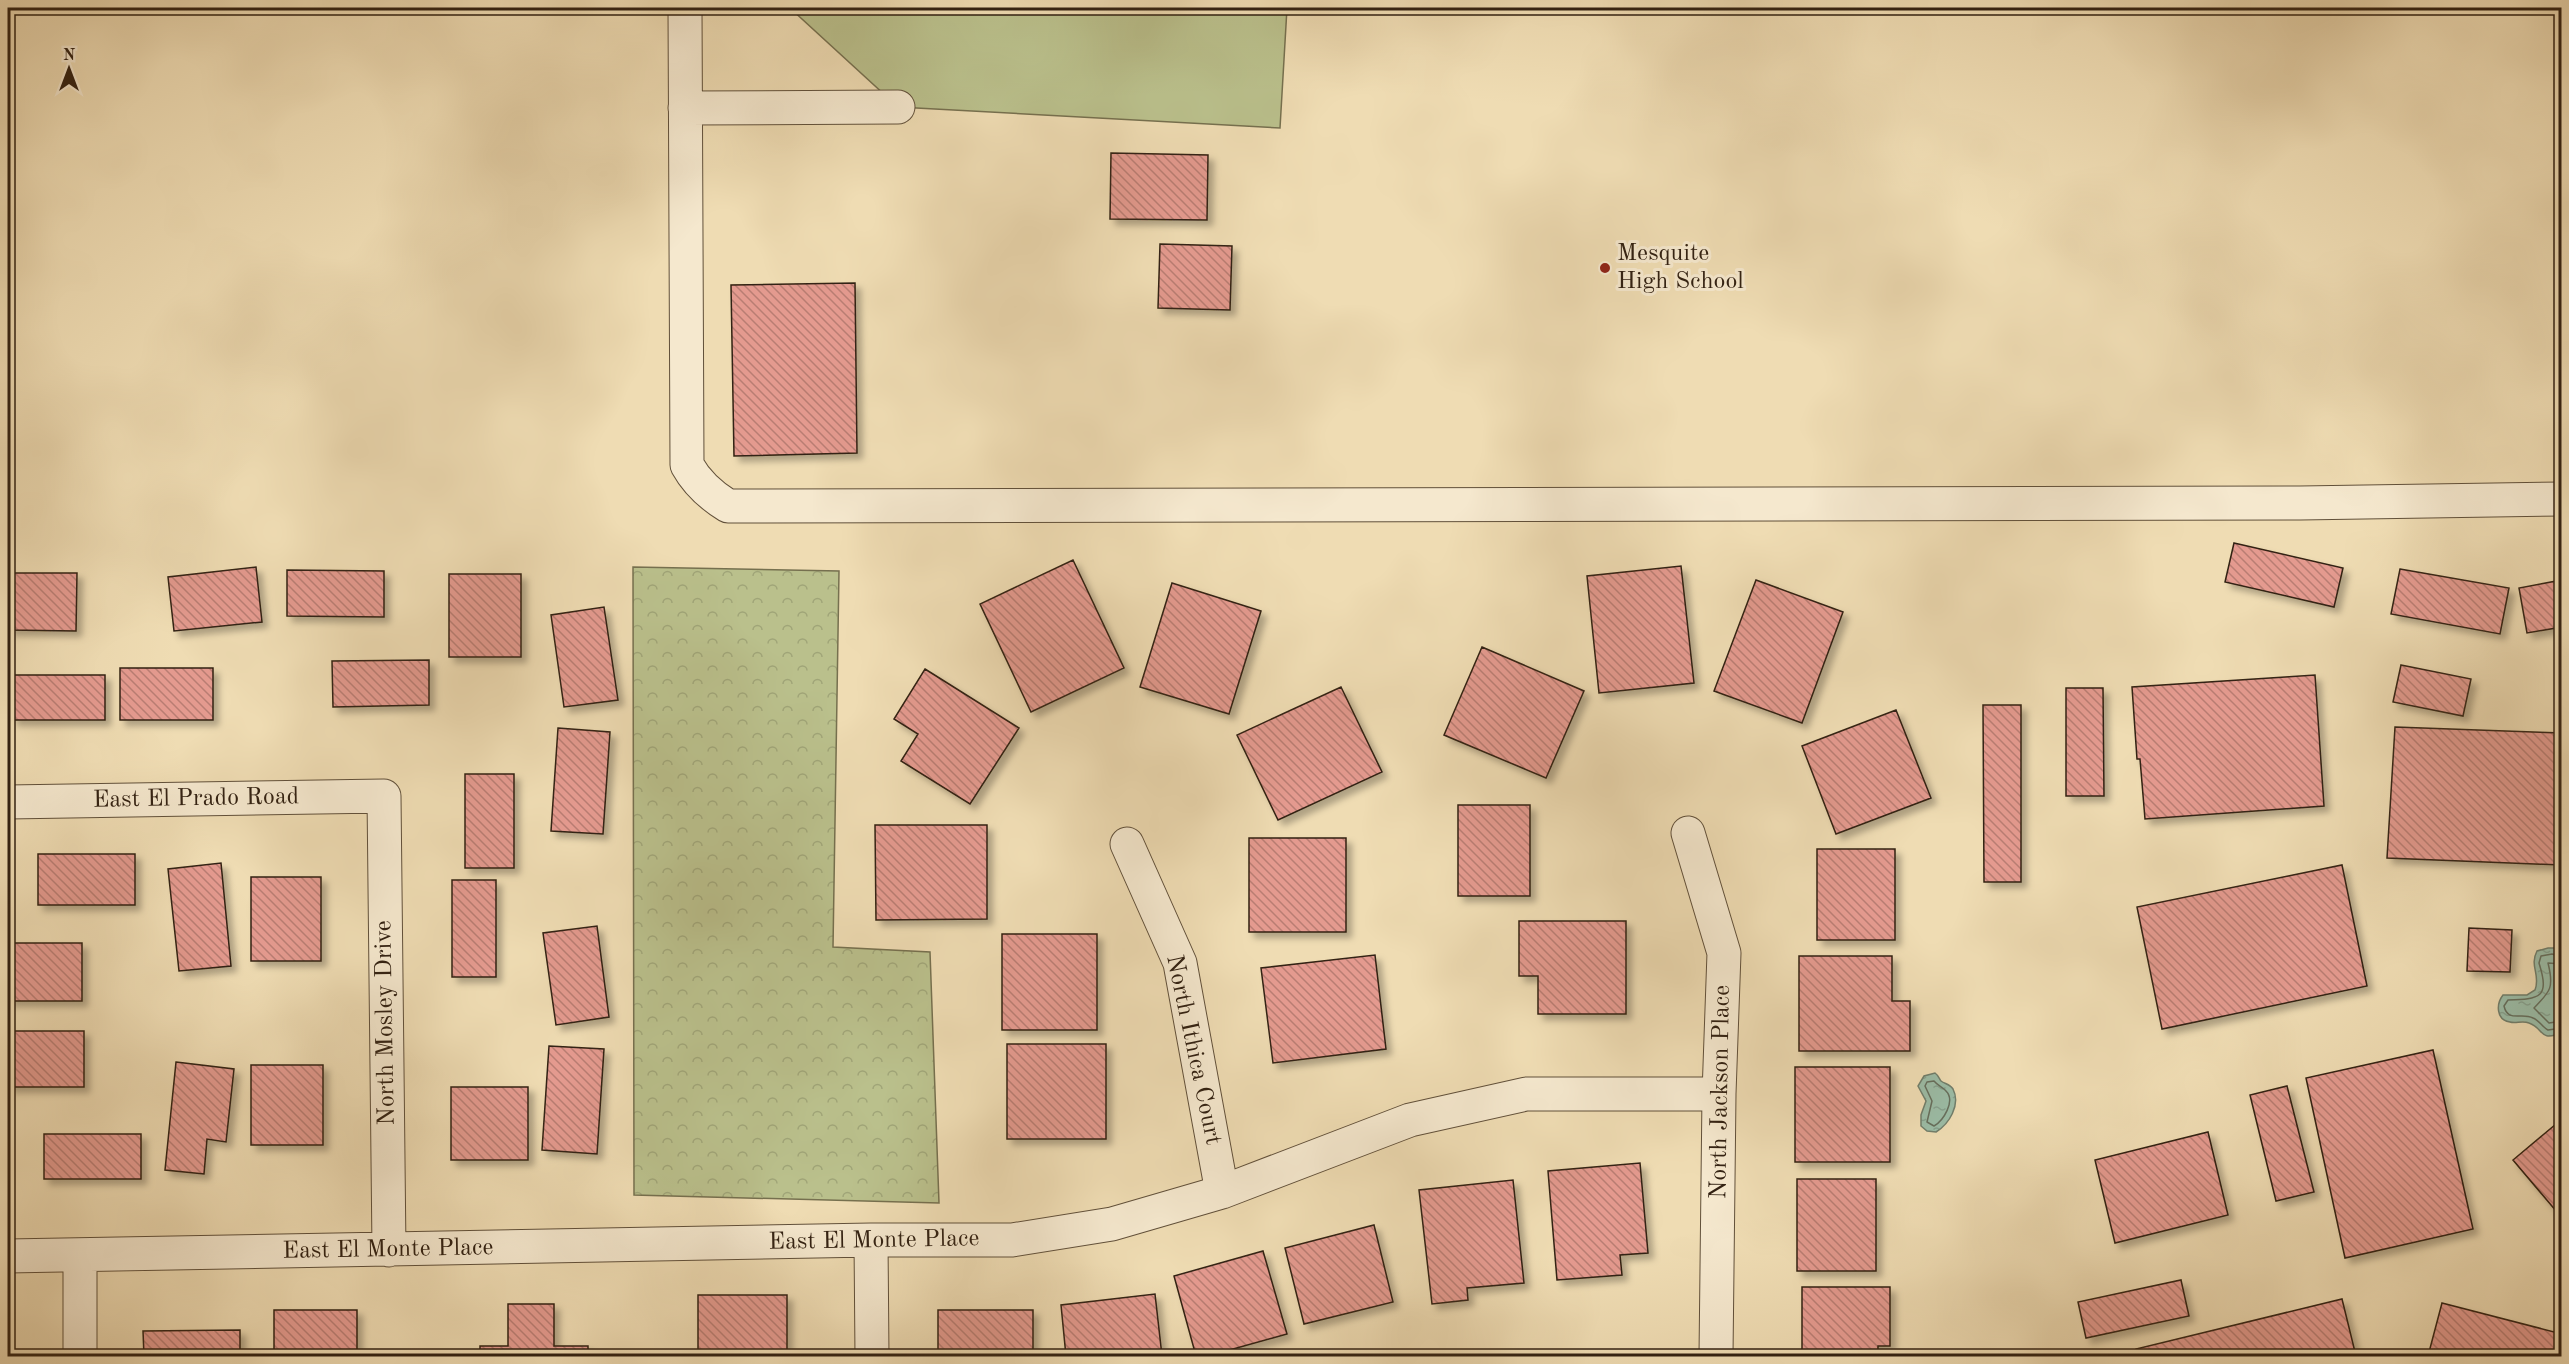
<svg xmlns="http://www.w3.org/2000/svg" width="2569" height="1364" font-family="'Old Standard TT',serif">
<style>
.park{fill:url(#park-crowns);stroke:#76704f;stroke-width:1.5}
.pitch{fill:#bac08c;stroke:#76704f;stroke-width:1.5}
.water{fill:url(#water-ripples);stroke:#717e6b;stroke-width:1.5}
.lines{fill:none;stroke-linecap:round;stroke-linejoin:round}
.shore{stroke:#666e5c;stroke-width:1.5}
.building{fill:url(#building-back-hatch);stroke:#322112;stroke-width:1.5;filter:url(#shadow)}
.minor-casing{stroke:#61503a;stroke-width:35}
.minor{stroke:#f5e8ce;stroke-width:33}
.poi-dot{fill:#8f2418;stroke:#f5e8ce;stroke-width:2}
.labels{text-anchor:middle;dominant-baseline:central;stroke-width:6;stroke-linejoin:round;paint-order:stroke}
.poi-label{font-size:24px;fill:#322112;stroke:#f5e8ce;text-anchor:start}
.street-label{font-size:24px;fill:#322112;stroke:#f5e8ce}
</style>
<defs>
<pattern id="park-crowns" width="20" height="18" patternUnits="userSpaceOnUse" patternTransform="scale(1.5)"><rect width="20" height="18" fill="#bac08c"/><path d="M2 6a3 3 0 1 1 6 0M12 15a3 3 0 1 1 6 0" fill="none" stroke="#a0a578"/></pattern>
<pattern id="water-ripples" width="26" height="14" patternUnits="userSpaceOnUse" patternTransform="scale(1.5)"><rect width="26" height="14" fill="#9bbca6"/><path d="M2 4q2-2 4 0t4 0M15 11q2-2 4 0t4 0" fill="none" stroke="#86a18e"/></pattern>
<pattern id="building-back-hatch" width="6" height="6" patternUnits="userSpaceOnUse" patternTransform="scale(1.5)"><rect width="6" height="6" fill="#e49a8f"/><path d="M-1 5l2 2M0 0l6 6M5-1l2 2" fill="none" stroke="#b97d73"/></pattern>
<filter id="shadow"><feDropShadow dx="5.5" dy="5.5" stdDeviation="3" flood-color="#0004"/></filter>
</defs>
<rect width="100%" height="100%" fill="#efdcb3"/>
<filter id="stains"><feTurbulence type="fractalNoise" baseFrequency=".00333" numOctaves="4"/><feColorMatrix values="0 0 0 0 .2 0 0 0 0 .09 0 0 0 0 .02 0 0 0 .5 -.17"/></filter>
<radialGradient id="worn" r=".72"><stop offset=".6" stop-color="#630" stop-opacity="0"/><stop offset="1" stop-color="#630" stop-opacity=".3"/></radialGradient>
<path class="park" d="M633 567 839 571 833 947 930 952 939 1203 634 1195Z"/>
<path class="pitch" d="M790 8H1287L1280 128 898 107Z"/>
<path class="water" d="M2548 948H2554L2562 954 2561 1033C2539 1042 2544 1028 2529 1023 2522 1020 2516 1024 2510 1022 2496 1020 2496 1004 2503 995H2527L2535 990C2541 975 2529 966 2537 951Z
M1935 1073C1938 1075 1939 1078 1941 1081 1945 1084 1950 1084 1953 1089 1961 1105 1949 1124 1936 1132L1927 1131 1921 1126V1115L1926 1101 1918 1086 1924 1076Z"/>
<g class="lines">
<path class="shore" d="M2562 957 2552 954 2541 956 2539 963C2550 998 2540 999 2508 1000L2504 1006C2508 1023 2521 1012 2533 1018 2539 1020 2542 1027 2548 1030L2562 1028
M2562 964 2548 963C2554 987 2551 991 2534 1008L2549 1023 2562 1021
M1934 1081C1938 1086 1943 1087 1946 1091 1956 1101 1943 1121 1934 1126L1927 1122 1932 1101 1925 1086 1927 1082Z"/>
</g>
<path class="building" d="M1111 153 1208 155 1207 220 1110 219Z
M1160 244 1232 246 1230 310 1158 308Z
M855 283 857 453 734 456 731 285Z
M2234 543 2343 568 2334 607 2225 582Z
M1073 560 1124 668 1031 712 980 604Z
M1681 566 1694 683 1599 693 1587 576Z
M256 567 262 622 174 631 168 577Z
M2400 569 2509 588 2500 634 2391 614Z
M287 570 384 571V617L287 616Z
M8 573H77L76 631 8 630Z
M449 574H521V657H449Z
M1756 580 1843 612 1802 723 1714 691Z
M2562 580V627L2527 633 2519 588Z
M1172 583 1261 611 1229 714 1140 687Z
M604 607 618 700 564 707 551 615Z
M1482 647 1584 691 1546 778 1444 735Z
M429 660V705L333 707 332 661Z
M2401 665 2471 679 2463 716 2393 702Z
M120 668H213V720H120Z
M925 669 1019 728 970 804 901 761 918 734 894 719Z
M12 675H105V720H12Z
M2315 675 2324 806 2145 819 2140 759H2137L2132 687Z
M1341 687 1382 772 1278 820 1237 735Z
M2066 688H2103L2104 796H2066Z
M1983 705H2021V882H1984Z
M1896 710 1931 798 1836 834 1802 746Z
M2395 727 2562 733V865L2387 858Z
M558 728 610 732 603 834 551 831Z
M465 774H514V868H465Z
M1458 805H1530V896H1458Z
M875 825H987V919L876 920Z
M1249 838H1346V932H1249Z
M1817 849H1895V940H1817Z
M38 854H135V905H38Z
M221 863 231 966 179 971 168 869Z
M2342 865 2367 986 2162 1029 2137 907Z
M251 877H321V961H251Z
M452 880H496V977H452Z
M1519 921H1626V1014H1538V976H1519Z
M597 926 609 1017 556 1025 543 933Z
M2469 928 2512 930 2510 972 2467 971Z
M1002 934H1097V1030H1002Z
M8 943H82V1001H8Z
M1375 955 1386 1049 1273 1063 1261 968Z
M1799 956H1892V1001H1910V1051H1799Z
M8 1031H84V1087H8Z
M1007 1044H1106V1139H1007Z
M549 1046 604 1049 597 1154 542 1150Z
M2433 1050 2473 1229 2345 1258 2306 1078Z
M176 1062 234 1069 226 1142 207 1139 204 1174 165 1170Z
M251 1065H323V1145H251Z
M1795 1067H1890V1162H1795Z
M2287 1086 2314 1192 2276 1201 2250 1095Z
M451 1087H528V1160H451Z
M2562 1119V1218L2513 1160Z
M2208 1132 2228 1215 2115 1243 2095 1160Z
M44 1134H141V1179H44Z
M1640 1163 1648 1253 1620 1255 1622 1275 1557 1280 1548 1171Z
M1797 1179H1876V1271H1797Z
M1513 1180 1524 1283 1467 1288 1468 1300 1432 1304 1419 1190Z
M1374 1225 1393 1302 1304 1324 1285 1248Z
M1263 1251 1287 1334 1208 1356H1196L1174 1276Z
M2181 1280 2189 1316 2086 1338 2078 1302Z
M1802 1287H1890V1346H1878V1356H1802Z
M1155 1294 1162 1356H1066L1061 1305Z
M698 1295H787V1356H698Z
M2342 1299 2356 1356H2137L2136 1349Z
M2442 1303 2562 1334V1356H2428Z
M508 1304H554V1346H588V1356H480V1346H508Z
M274 1310H357V1356H274Z
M938 1310H1033V1356H938Z
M240 1330V1356H144L143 1331Z"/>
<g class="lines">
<defs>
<path id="minor" d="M685 8 687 465C697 483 710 495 728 506L2300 503 2562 499
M685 108 898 107
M8 802 384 796 389 1250
M1688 833 1724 953 1719 1094 1716 1356
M1127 844 1180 963 1222 1192
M871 1240 872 1356
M8 1256 871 1240H1012L1112 1224 1222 1192 1410 1120 1526 1094H1719
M80 1356V1255"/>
</defs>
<use href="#minor" class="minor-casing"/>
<use href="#minor" class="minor"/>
</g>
<circle class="poi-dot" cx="1605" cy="268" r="6"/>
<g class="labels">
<g class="poi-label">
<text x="1617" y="254">Mesquite<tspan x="1617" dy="28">High School</tspan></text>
</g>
<g class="street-label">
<text transform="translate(196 799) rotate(-1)">East El Prado Road</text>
<text transform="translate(386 1023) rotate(-91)">North Mosley Drive</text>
<text transform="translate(1193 1050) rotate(78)">North Ithica Court</text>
<text transform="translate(1721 1092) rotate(-89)">North Jackson Place</text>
<text transform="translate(874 1241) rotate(-1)">East El Monte Place</text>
<text transform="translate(388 1250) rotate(-1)">East El Monte Place</text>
</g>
</g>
<rect width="2569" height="1364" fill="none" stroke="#efdcb3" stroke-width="30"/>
<rect x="9" y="9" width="2551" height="1346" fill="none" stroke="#322112" stroke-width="3"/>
<rect x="15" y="15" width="2539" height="1334" fill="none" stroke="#322112" stroke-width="1.5"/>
<g transform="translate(69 69)" stroke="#f5e8ce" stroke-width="4.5" paint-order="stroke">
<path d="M0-4.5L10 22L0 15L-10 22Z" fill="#322112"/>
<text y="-9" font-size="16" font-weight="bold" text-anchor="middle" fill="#322112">N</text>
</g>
<rect width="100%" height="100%" filter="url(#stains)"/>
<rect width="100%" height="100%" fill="url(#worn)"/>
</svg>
